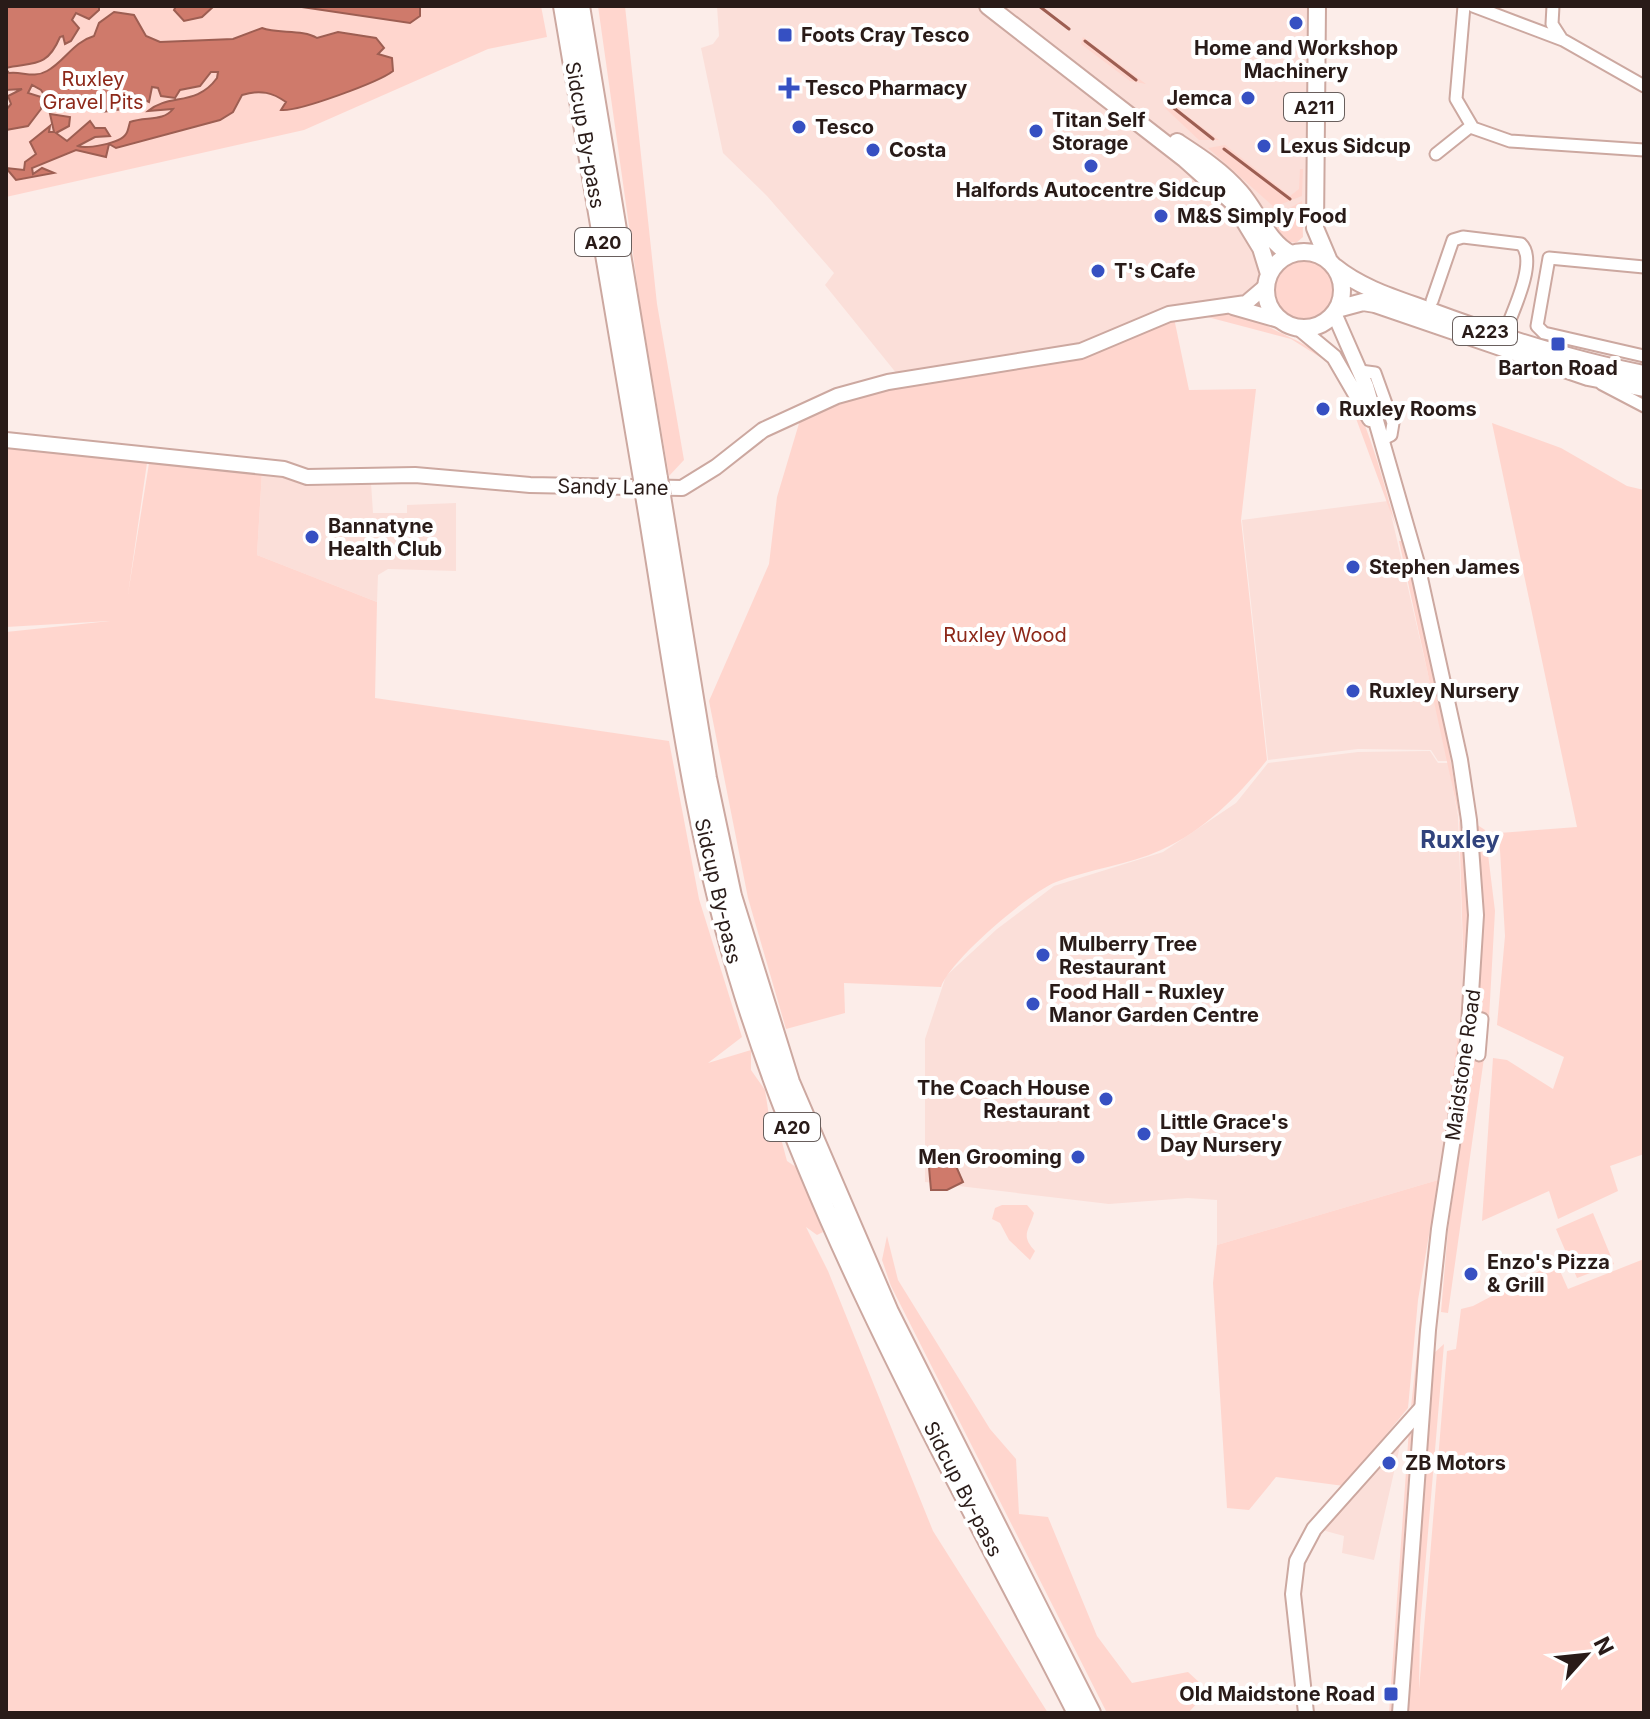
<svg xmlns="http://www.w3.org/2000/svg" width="1650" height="1719" font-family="Inter,sans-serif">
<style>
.built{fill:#fbdfd9}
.green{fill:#ffd6ce}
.water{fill:#cf7a6b;stroke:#9d5e52;stroke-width:2}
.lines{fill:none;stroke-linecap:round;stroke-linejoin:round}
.stream{stroke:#9d5e52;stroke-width:3}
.minor-casing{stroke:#cca8a0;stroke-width:15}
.tertiary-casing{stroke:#cca8a0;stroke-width:18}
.secondary-casing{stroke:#cca8a0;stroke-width:18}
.primary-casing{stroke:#cca8a0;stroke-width:20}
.trunk-casing{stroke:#cca8a0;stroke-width:22}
.minor{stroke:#fff;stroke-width:11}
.tertiary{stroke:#fff;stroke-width:14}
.secondary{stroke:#fff;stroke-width:14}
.primary{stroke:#fff;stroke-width:16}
.trunk{stroke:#fff;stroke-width:18}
.trunk-bridge-casing{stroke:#cca8a0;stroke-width:22;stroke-linecap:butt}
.trunk-bridge{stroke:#fff;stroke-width:18}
.poi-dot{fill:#3650c2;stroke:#fff;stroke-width:3}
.labels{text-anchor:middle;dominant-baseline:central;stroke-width:8;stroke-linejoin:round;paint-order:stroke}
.shield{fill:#fff;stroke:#695f5d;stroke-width:2}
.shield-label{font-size:18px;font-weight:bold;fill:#291b18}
.poi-label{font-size:20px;font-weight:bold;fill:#291b18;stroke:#fff;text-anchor:start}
.park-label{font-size:20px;fill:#8d2819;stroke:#fff}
.street-label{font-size:20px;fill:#291b18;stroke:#fff}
.quarter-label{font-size:24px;font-weight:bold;fill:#31437d;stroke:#fff}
</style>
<rect width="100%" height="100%" fill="#fcede9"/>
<path class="built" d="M717 6H1314L1308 222 1253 289 1229 301 1100 345 897 374 825 285 834 273 767 196 723 153 701 48 713 44 719 36Z
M262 472 323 486 371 483 373 513H407V505L456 503V571L388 569 378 575 377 602 257 555Z
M1388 501 1448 761H1438L1431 750 1358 749 1268 760 1242 520Z
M1430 751 1438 763H1448L1458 816 1465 1015 1460 1019 1438 1180 1217 1245V1200L1188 1198 1109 1204 925 1182V1039L946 976 997 929 1054 886 1163 852 1236 803 1268 763 1358 752Z
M1402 1437 1374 1560 1342 1553 1344 1536 1322 1530Z"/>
<path class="green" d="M6 6H541L547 37 488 49 304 130 6 197Z
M598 6H625L657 304 684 460 669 476 641 311Z
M1083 37 1146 84 1130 81 1081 44Z
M1165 99 1219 140H1199L1165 108Z
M1225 145 1290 196 1299 189 1300 169H1303L1302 196 1274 207 1208 148Z
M1302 201 1303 237 1296 243 1283 241 1276 233 1278 215Z
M1273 291a32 32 0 1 1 64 0a32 32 0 1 1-64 0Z
M1226 313C1248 314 1259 322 1277 331 1295 340 1315 348 1330 362 1362 396 1384 482 1396 527L1347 394 1331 364 1291 339 1200 315Z
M1174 318 1189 390 1256 389 1241 520 1267 760C1239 795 1204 831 1161 850 1128 865 1090 869 1056 882 1030 892 949 961 941 987L844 983 845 1013 786 1029 748 898 709 701 769 564 777 497 803 410 837 398 1061 356Z
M1492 423 1561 448 1627 486 1644 490V1154L1610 1166 1618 1191 1558 1219 1549 1191 1482 1221 1493 1058 1507 1060 1553 1089 1564 1057 1497 1025 1505 936 1499 833 1577 827Z
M6 441 148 456 128 594 150 457 262 472 257 555 377 602 375 698 669 741 699 899 742 1037 708 1063 751 1050V1070L765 1090 769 1116H775L787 1161 799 1169 823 1232 817 1235 806 1227 828 1271 933 1531 1048 1713H6V632L110 621 6 627Z
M1399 541H1405C1434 678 1470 813 1468 954 1468 1011 1458 1067 1450 1123 1437 1215 1423 1307 1416 1400L1411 1407 1431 1223 1418 1300 1408 1408 1344 1486 1276 1477 1249 1510 1227 1508 1213 1283 1217 1245 1438 1180 1460 1019 1465 1015 1459 817Z
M1476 824 1485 830 1495 911 1489 1018 1478 1015 1482 910Z
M1473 1054 1484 1058 1448 1313 1441 1312 1448 1230Z
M1002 1205H1027L1034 1213C1029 1231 1020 1235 1035 1251L1030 1260 1009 1240 1000 1223 992 1219 995 1208Z
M1593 1213 1614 1264 1577 1278 1556 1229Z
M887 1236 898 1280 990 1429 1016 1459 1019 1514 1048 1517 1097 1636 1132 1683 1188 1672 1200 1683 1199 1701 1188 1713H1107L891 1286 882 1260Z
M1644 1259V1713H1406L1433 1354 1444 1344 1420 1627 1419 1690 1447 1351 1456 1349 1461 1309 1473 1306 1556 1262 1568 1289Z
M1412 1427 1391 1713H1389L1409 1429Z"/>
<path class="water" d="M6 6H99V10L89 19 76 13 72 20 79 28 71 41 65 44 63 36 60 37C47 68 34 62 6 68Z
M176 6H214L202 17 184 21 174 10Z
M295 6H420V16L410 23Z
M114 12 134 15 146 36 160 42 233 39 262 28C277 34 303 29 317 38L338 32 376 38 384 48 378 54 392 58 393 71C379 82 298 112 281 110L286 102C273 93 261 89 242 95L233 112 220 120 116 148 109 144 106 157 76 150 32 168 33 174 42 168 54 173 16 180 6 168 24 170 25 162 36 154 30 142 50 126 49 132H54L50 114 70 117 69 126 56 133 67 141 90 121 95 128H105L110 136 95 137 78 146C85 149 120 144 126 134 128 132 129 125 130 122 145 116 163 122 173 109L148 111C169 93 196 107 217 78L218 72H211L200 86 180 90 175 98 161 96 158 88 152 87 149 102 135 95 130 108 102 112 92 99 75 105 50 104 41 90 32 85 28 93 41 97V109L28 126 6 130V110L11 104 8 96 22 89 6 90V69L9 73C22 71 33 79 47 71 65 61 73 42 94 36L99 23Z
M939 1162 956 1166 963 1182 947 1190H931L929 1167Z"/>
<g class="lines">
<path class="stream" d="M1039 6 1069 29
M1085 41 1136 80
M1170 105 1213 139
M1224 149 1290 199"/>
<defs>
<path id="minor" d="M1464 6 1456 99 1473 128 1510 141 1644 150
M1473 6 1563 40 1644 86
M1553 6 1552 24 1561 38
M1436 154 1471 126
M1644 267 1549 258 1537 326 1544 333 1644 356
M1432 301 1453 240 1463 237 1521 244C1539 261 1510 317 1503 337
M1360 371 1375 373 1393 423 1391 435 1381 440
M1602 384 1644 406
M1471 1016 1482 1019 1479 1055"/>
<path id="tertiary" d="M1233 307 1282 321
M6 440 284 469 307 477 415 475 530 485 682 488 716 467 763 430 837 396 888 382 1081 351 1169 314 1246 303 1266 286
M1306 1713 1293 1594 1297 1561 1314 1529 1421 1409"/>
<path id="secondary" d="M1334 313 1366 386 1416 560 1460 760 1469 820 1476 915 1468 1041 1439 1229 1428 1330 1400 1713
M1299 328 1334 357 1370 419"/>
<path id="primary" d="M988 6 1185 159 1233 202 1261 248 1269 274
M1317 6 1315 228 1329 261
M1177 142C1200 157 1222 171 1240 192 1257 211 1268 243 1291 254
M1266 290a38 38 0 1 1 76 0a38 38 0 1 1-76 0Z
M1335 267C1362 289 1397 299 1430 311 1500 337 1570 360 1644 374
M1337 309 1363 302 1375 304 1588 377 1644 388"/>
<path id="trunk" d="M563 6 643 479
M580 6 658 478
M645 495C673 662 693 833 744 995 823 1246 958 1479 1077 1713
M661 496 707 778 732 896 790 1082 889 1312 1091 1713"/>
</defs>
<use href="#minor" class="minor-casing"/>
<use href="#tertiary" class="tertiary-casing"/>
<use href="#secondary" class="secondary-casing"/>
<use href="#primary" class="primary-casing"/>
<use href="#trunk" class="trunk-casing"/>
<use href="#minor" class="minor"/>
<use href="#tertiary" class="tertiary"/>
<use href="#secondary" class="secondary"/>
<use href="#primary" class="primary"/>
<use href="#trunk" class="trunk"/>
<defs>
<path id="trunk-bridge" d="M658 478 661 496
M643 479 645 495"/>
</defs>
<use href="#trunk-bridge" class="trunk-bridge-casing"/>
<use href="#trunk-bridge" class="trunk-bridge"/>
</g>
<g class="poi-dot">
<circle cx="1296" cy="23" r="8"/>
<rect x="777" y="27" width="16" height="16" rx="4"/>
<path d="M785 76h8v8h8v8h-8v8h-8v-8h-8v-8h8z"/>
<circle cx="1248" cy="98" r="8"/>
<circle cx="799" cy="127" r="8"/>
<circle cx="1036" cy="131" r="8"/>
<circle cx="1264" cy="146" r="8"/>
<circle cx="873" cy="150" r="8"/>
<circle cx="1091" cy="166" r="8"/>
<circle cx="1161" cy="216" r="8"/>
<circle cx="1098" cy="271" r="8"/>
<rect x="1550" y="336" width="16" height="16" rx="4"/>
<circle cx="1323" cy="409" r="8"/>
<circle cx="312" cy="537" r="8"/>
<circle cx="1353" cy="567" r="8"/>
<circle cx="1353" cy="691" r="8"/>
<circle cx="1043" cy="955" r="8"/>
<circle cx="1033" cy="1004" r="8"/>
<circle cx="1106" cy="1099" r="8"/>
<circle cx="1144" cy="1134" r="8"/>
<circle cx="1078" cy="1157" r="8"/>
<circle cx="1471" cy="1274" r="8"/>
<circle cx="1389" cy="1463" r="8"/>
<rect x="1383" y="1686" width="16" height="16" rx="4"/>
</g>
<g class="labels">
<g class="shield">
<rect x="1284" y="93" width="60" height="28" rx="6"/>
<rect x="575" y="228" width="56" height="28" rx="6"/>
<rect x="1453" y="317" width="64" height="28" rx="6"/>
<rect x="764" y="1113" width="56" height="28" rx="6"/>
</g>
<g class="shield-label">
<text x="1314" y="107">A211</text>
<text x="603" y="242">A20</text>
<text x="1485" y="331">A223</text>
<text x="792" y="1127">A20</text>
</g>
<g class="poi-label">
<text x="801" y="35">Foots Cray Tesco</text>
<text x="1296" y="48" text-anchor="middle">Home and Workshop<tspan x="1296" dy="23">Machinery</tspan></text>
<text x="805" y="88">Tesco Pharmacy</text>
<text x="1232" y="98" text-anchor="end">Jemca</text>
<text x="1052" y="120">Titan Self<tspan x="1052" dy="23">Storage</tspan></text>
<text x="815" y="127">Tesco</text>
<text x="1280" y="146">Lexus Sidcup</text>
<text x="889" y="150">Costa</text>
<text x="1091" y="190" text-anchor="middle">Halfords Autocentre Sidcup</text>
<text x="1177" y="216">M&amp;S Simply Food</text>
<text x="1114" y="271">T's Cafe</text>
<text x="1558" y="368" text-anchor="middle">Barton Road</text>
<text x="1339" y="409">Ruxley Rooms</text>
<text x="328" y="526">Bannatyne<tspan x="328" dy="23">Health Club</tspan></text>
<text x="1369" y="567">Stephen James</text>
<text x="1369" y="691">Ruxley Nursery</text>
<text x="1059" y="944">Mulberry Tree<tspan x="1059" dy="23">Restaurant</tspan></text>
<text x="1049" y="992">Food Hall - Ruxley<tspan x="1049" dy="23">Manor Garden Centre</tspan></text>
<text x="1090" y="1088" text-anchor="end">The Coach House<tspan x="1090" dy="23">Restaurant</tspan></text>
<text x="1160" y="1122">Little Grace's<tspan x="1160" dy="23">Day Nursery</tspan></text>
<text x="1062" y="1157" text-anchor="end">Men Grooming</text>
<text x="1487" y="1262">Enzo's Pizza<tspan x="1487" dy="23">&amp; Grill</tspan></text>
<text x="1405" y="1463">ZB Motors</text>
<text x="1375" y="1694" text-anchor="end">Old Maidstone Road</text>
</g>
<g class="park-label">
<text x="93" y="79">Ruxley<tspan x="93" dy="23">Gravel Pits</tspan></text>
<text x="1005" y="635">Ruxley Wood</text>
</g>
<g class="street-label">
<text transform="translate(585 135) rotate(80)">Sidcup By-pass</text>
<text transform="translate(613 487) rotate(1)">Sandy Lane</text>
<text transform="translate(718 891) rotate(77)">Sidcup By-pass</text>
<text transform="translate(1463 1065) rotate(-82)">Maidstone Road</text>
<text transform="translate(963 1489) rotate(63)">Sidcup By-pass</text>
</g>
<g class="quarter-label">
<text x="1460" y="839">Ruxley</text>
</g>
</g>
<rect width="1650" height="1719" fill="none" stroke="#291b18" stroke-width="16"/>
<g transform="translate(1586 1655) rotate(63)" stroke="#ffffff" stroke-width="6" paint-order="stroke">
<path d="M0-6L14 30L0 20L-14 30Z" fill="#291b18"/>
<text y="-12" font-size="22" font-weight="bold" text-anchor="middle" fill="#291b18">N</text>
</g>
</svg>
